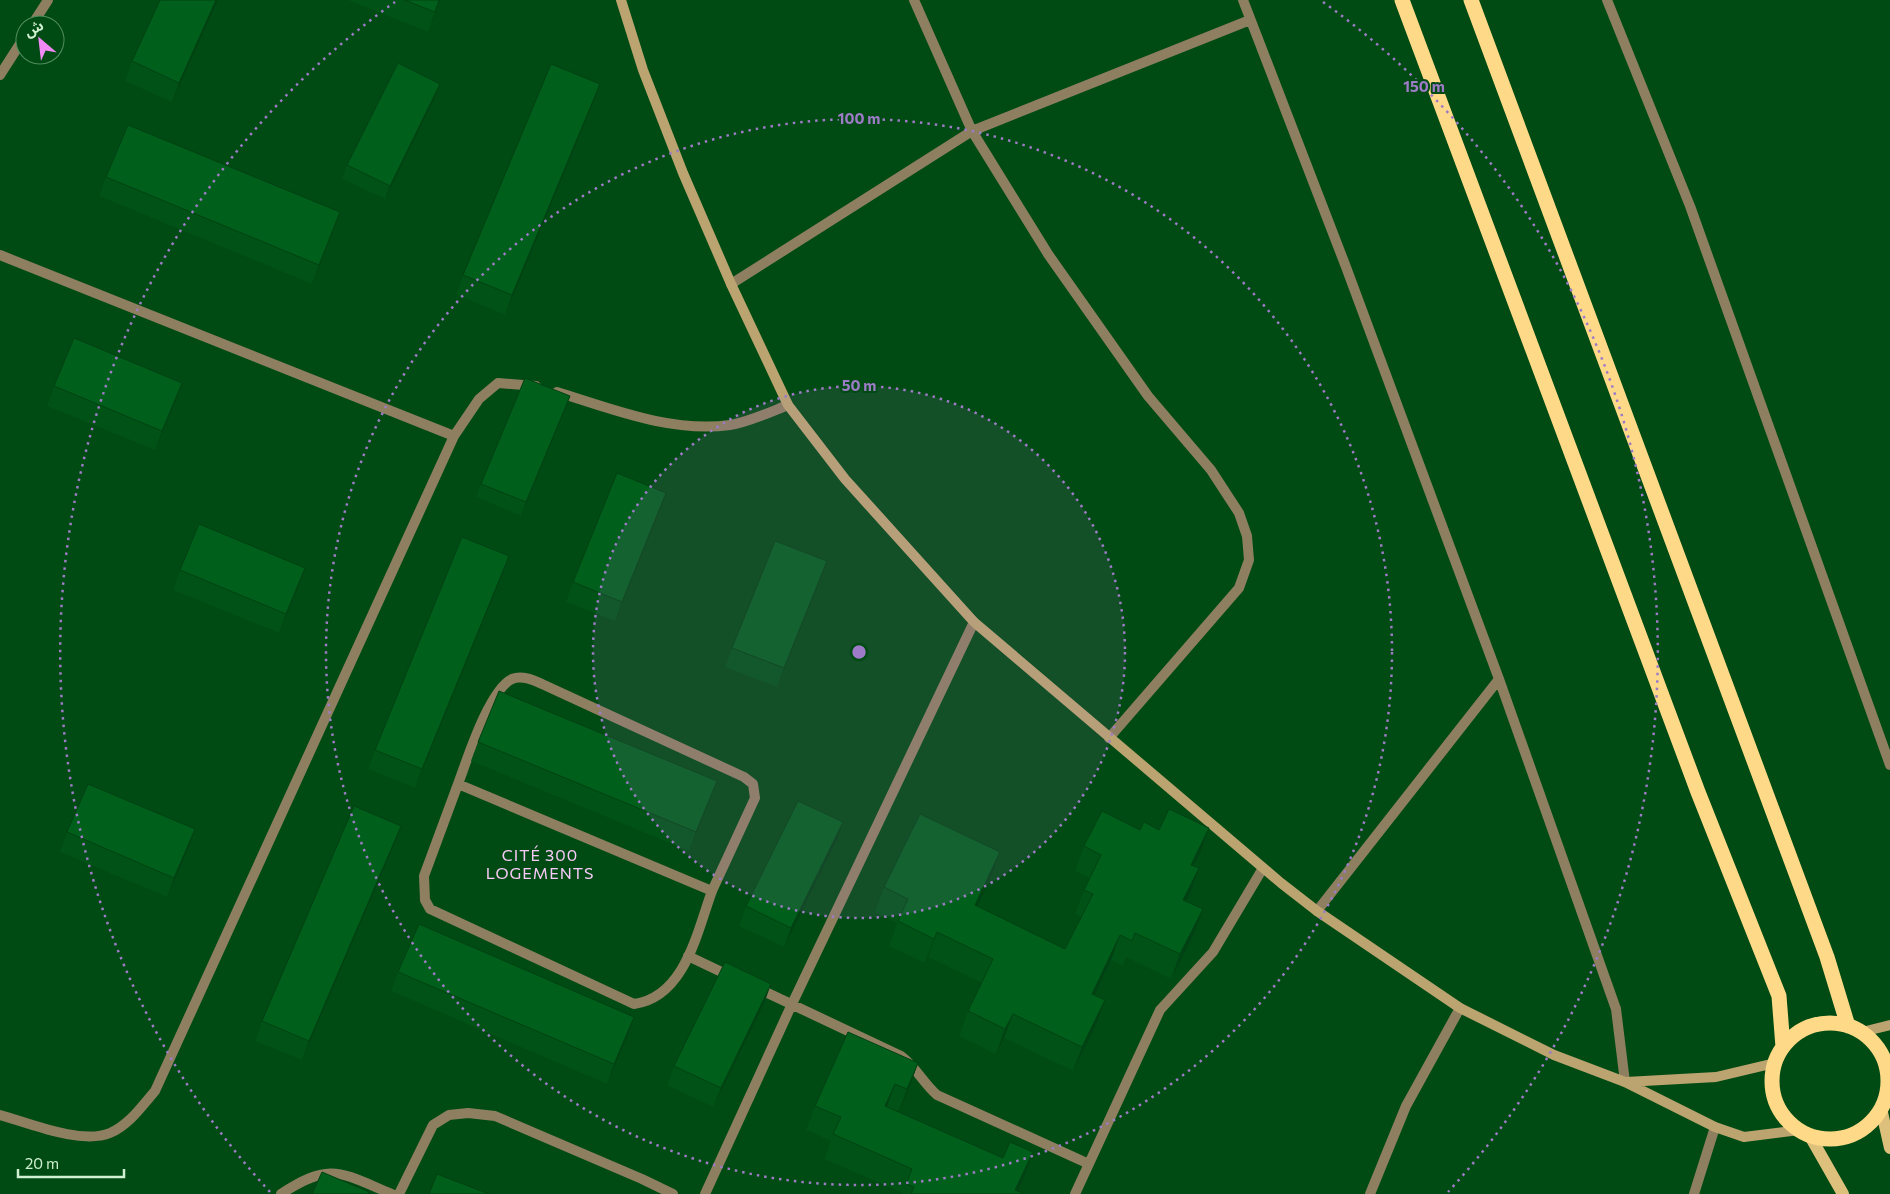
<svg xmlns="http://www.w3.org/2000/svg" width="1890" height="1194" font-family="Commissioner,'Noto Sans Arabic',sans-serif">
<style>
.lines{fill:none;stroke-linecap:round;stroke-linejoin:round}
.street{stroke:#8d7f5f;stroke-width:10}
.secondary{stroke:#bba470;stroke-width:10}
.primary{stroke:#dec07d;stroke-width:12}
.highway{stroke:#feda88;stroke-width:15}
.wall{fill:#005217}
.shaded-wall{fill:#004213}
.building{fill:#005f1b;stroke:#004213}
.ring{fill:none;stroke:#9d7bc6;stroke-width:2.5;stroke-dasharray:2.5 5}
.labels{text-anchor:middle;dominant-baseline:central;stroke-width:4;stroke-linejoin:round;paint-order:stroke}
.neighbourhood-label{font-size:16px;letter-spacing:1px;fill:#f9caf8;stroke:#004a13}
.centre{fill:#9d7bc6;stroke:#004a13;stroke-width:2.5}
.ring-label{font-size:15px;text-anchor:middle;font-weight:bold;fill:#9d7bc6;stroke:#004a13;stroke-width:4;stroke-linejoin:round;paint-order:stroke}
</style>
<rect width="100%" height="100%" fill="#004a13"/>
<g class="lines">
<path class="street" d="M914 0 972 131 1048 254 1148 396 1211 470 1239 513 1247 536 1249 560 1239 588 1109 738
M1243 0 1346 267 1499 679 1616 1009 1625 1082
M1607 0 1690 206 1890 765
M32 25 48 0
M0 75 25 36
M0 255 454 436
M731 284 972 131 1250 20
M557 392C612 409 671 433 730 425 749 422 770 412 788 405
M458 784 712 891C697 932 685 997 634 1004L430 909 425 900 424 876Z
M458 784C467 760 489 690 512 679 522 675 533 680 542 684L744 777 753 784 755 798 712 891
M1317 911 1499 679
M688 956 732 977
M757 988 901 1056C916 1067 923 1083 937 1095L1089 1164
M0 1115C29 1123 81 1145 110 1133 129 1125 142 1106 155 1091L454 436 479 399 498 383 536 386
M281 1194C331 1161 341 1173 392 1194
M399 1194 433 1125 449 1115 468 1113 495 1116 642 1179 673 1194
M705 1194 792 1004 974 622
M1075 1194 1160 1010 1213 952 1263 868
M1370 1194 1406 1106 1460 1008
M1694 1194 1715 1127"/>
<path class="secondary" d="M621 0 643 70 683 173 731 284 788 405 845 479 974 622 1281 883 1317 911 1460 1008 1554 1055 1625 1082 1715 1127 1744 1137 1799 1130
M1862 1032 1890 1025
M1626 1082 1716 1077 1775 1063
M1887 1091 1890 1089"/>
<path class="primary" d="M1881 1108 1890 1148
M1810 1136 1843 1194"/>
<path class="highway" d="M1402 0 1698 792 1779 996 1783 1047
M1471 0 1827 957 1848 1026
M1772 1081a58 58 0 1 1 116 0a58 58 0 1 1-116 0Z"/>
</g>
<path class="wall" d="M160 0H218L172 102 125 81 132 61Z
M348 0H440L428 32Z
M440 84 435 97 385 199 342 179 347 165Z
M593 103 505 315 456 294 463 275Z
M106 177 333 231 312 284 99 196Z
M54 386 175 402 155 450 47 406Z
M570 396 521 516 476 497 481 484Z
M666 493 615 621 566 602 573 582Z
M509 556 502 575 415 788 368 769 375 750Z
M180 570 298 587 279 633 173 590Z
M820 580 777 687 725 667 732 648Z
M478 742 717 781 710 800 689 851 471 761Z
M1140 830 1200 853 1194 866 1190 893 1186 901 1194 934 1171 979 1126 957 1123 966 1111 960 1094 995 1096 1025 1073 1071 1004 1038 996 1054 959 1036 968 1011 982 983 928 957 925 963 889 946 897 923 875 912 884 887 991 877 977 906 1065 949 1081 917 1075 914 1084 890 1090 878 1075 871 1084 846Z
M67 832 188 849 167 897 60 852Z
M836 842 784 947 739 926 746 906Z
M394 845 302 1060 255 1041 262 1021Z
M398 972 627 1037 607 1084 391 991Z
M764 1004 713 1107 667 1085 674 1066Z
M918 1063 909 1088 898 1112 1024 1177 1017 1191 1022 1194H902L903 1193 824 1159 831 1141 806 1130 815 1106Z"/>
<path class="shaded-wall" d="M216 0H218L172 102 179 83Z
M439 0H440L428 32 435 12Z
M440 84 435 97 385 199 390 186Z
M600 84 593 103 505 315 512 295Z
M340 212 333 231 312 284 319 265Z
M182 383 175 402 155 450 162 431Z
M570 396 565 409 521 516 526 502Z
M666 493 659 512 615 621 622 602Z
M509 556 502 575 415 788 422 769Z
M827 561 820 580 777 687 784 668Z
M305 568 298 587 279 633 286 614Z
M717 781 710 800 689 851 696 832Z
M843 822 836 842 784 947 791 928Z
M401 826 394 845 302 1060 309 1041Z
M1209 828 1200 853 1182 889 1191 865Z
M195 829 188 849 167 897 174 878Z
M1000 852 991 877 966 930 975 905Z
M1199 868 1190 893 1174 924 1183 900Z
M1203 909 1194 934 1171 979 1180 954Z
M937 932 928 957 925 963 934 939Z
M1120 935 1111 960 1083 1019 1092 994Z
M771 984 764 1004 713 1107 721 1088Z
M1105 1000 1096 1025 1073 1071 1082 1047Z
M1013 1014 1004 1038 996 1054 1005 1029Z
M634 1017 627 1037 607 1084 614 1064Z
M918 1063 909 1088 898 1114 907 1089Z
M895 1084 886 1109 885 1106Z
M1033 1152 1024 1177 1016 1194H1014Z"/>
<path class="building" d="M160 0H216L179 83 132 61Z
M404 0H439L435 12Z
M398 63 440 84 390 186 347 165Z
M551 64 600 84 512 295 463 275Z
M128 125 340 212 319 265 106 177Z
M74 338 182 383 162 431 54 386Z
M525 378 570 396 526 502 481 484Z
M617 473 666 493 622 602 573 582Z
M199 524 305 568 286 614 180 570Z
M462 537 509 556 422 769 375 750Z
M775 541 827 561 784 668 732 648Z
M499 691 717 781 696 832 478 742Z
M88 784 195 829 174 878 67 832Z
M798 801 843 822 791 928 746 906Z
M354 806 401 826 309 1041 262 1021Z
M1169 809 1209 828 1191 865 1199 868 1183 900 1203 909 1180 954 1135 933 1132 941 1120 935 1092 994 1105 1000 1082 1047 1013 1014 1005 1029 968 1011 993 959 937 932 934 939 898 921 908 899 884 887 920 814 1000 852 975 905 1065 949 1093 894 1084 890 1101 855 1084 846 1102 811 1140 830 1144 822 1159 830Z
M419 924 634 1017 614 1064 398 972Z
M725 962 771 984 721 1088 674 1066Z
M848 1032 918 1063 907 1089 895 1084 885 1106 1003 1158 1010 1142 1033 1152 1015 1190 1023 1193 1022 1194H911L914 1187 906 1184 912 1169 833 1134 841 1117 815 1106Z
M322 1172 369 1192 368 1194H312Z
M437 1174 489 1194H429Z"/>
<circle cx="859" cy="652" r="266" fill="#9d7bc6" fill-opacity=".12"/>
<g class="ring">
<circle cx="859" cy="652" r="266"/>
<circle cx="859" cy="652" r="533"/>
<path d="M270 1192A799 799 0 0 1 395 2M1323 2A799 799 0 0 1 1448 1192"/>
</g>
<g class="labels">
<g class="neighbourhood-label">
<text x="540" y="854">CITÉ 300<tspan x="540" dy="18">LOGEMENTS</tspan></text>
</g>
</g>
<circle cx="859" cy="652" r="8" class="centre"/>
<g class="ring-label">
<text x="1424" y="92">150 m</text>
<text x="859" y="124">100 m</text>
<text x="859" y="391">50 m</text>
</g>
<g transform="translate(40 40) rotate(332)"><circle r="24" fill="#004a13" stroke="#538d5f"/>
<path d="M0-4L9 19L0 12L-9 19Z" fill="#f18af4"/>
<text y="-8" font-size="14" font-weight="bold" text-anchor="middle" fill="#d0f1d1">ش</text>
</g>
<path d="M18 1169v8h106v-8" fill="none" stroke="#d0f1d1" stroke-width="2.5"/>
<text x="25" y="1169" font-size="15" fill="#d0f1d1" stroke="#004a13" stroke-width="4" paint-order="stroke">20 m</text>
</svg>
